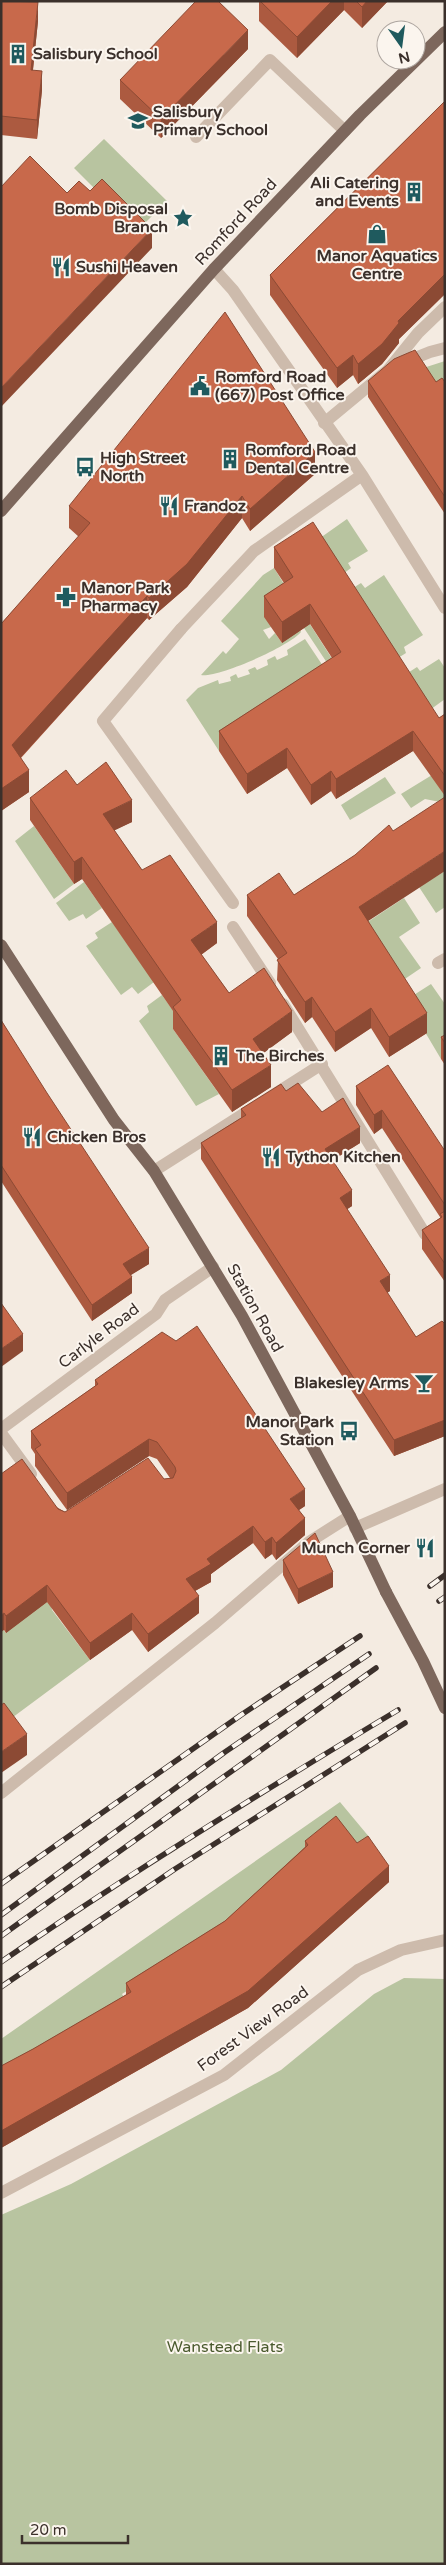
<svg xmlns="http://www.w3.org/2000/svg" width="446" height="2565" font-family="'Varela Round',sans-serif">
<style>
.green{fill:#b8c4a0}
.lines{fill:none;stroke-linecap:round;stroke-linejoin:round}
.lane{stroke:#cdbbac;stroke-width:12}
.street{stroke:#cdbbac;stroke-width:12}
.primary{stroke:#7d675c;stroke-width:12}
.rail-casing{stroke:#3b302b;stroke-width:5.5}
.rail{stroke:#fbf5ee;stroke-width:4;stroke-dasharray:11;stroke-linecap:butt}
.primary-bridge{stroke:#7d675c;stroke-width:12}
.wall{fill:#ac5a40}
.shaded-wall{fill:#8c4a34}
.building{fill:#c8694b;stroke:#8c4a34}
.labels{text-anchor:middle;dominant-baseline:central;stroke-width:4;stroke-linejoin:round;paint-order:stroke}
.poi-label{font-size:16px;font-weight:bold;fill:#3b302b;stroke:#fbf5ee;text-anchor:start}
.street-label{font-size:16px;fill:#3b302b;stroke:#fbf5ee}
.park-label{font-size:16px;fill:#4a5a2e;stroke:#fbf5ee}
</style>
<rect width="100%" height="100%" fill="#f4ebe1"/>
<path class="green" d="M104 139 167 201 137 231 74 168Z
M445 361V399L417 370Z
M347 519 368 551 348 563 351 568 336 579 313 543Z
M274 568 297 605 271 627 263 630 269 639 275 633 282 643 300 630 301 632C290 646 218 678 201 675L223 651 226 654 239 639 221 621 263 575Z
M384 575 423 635 404 647 406 653 390 663 345 593 361 583 365 588Z
M304 615 352 690 347 693 298 619Z
M305 639 329 675 219 751 186 700 198 688 218 680 219 684 231 681 230 677 236 674 238 678 250 674 248 670 255 667 257 670 268 665 267 660 275 656 277 660 288 655 287 650Z
M439 659 445 668V699L423 715 400 678 417 667 420 671Z
M432 775 445 795V803L425 799 411 808 401 794Z
M385 777 396 793 350 820 341 805Z
M34 826 74 884 54 899 15 841Z
M445 871V907L436 913 419 887Z
M84 882 102 908 86 919 83 914 69 921 56 903Z
M404 898 420 923 399 937 421 968 396 985 357 929Z
M112 922 154 982 138 994 132 987 121 995 86 946 98 938 95 933Z
M431 984 445 1004V1057L441 1059 406 1000Z
M162 995 181 1022 173 1029 219 1094 196 1106 139 1021 149 1012 147 1006Z
M44 1559 52 1610 90 1660 1 1726V1627L6 1633Z
M340 1802 370 1838V1846L328 1885 138 1984 122 1994 133 2012 1 2083V2039Z
M404 1978 445 1979V2564H1V2215L71 2184 281 2070 374 1994Z"/>
<g class="lines">
<path class="lane" d="M196 137 270 60 345 131
M405 362 430 352 445 348
M324 423 388 370 418 333 445 307
M181 629 103 721 233 903
M233 927 270 983
M283 1004 425 1234
M154 1171 322 1064
M1 1433 31 1474
M1 1793 215 1623 309 1542 350 1516"/>
<path class="street" d="M214 269 233 290 362 475 445 608
M181 629 254 551 362 475
M438 963 445 959
M1 1429 156 1314 165 1300 213 1267
M355 1528 445 1489
M1 2193 224 2075 358 1970 401 1950 445 1940"/>
<path class="primary" d="M1 511 214 269 360 115 445 32
M1 945 114 1120 154 1171 242 1316 350 1516 386 1592"/>
<defs>
<path id="rail" d="M430 1586 445 1575
M439 1601 445 1597
M1 1884 241 1715 360 1636
M1 1915 225 1752 369 1654
M1 1936 376 1668
M1 1962C130 1873 263 1791 398 1710
M1 1987 175 1869 405 1723"/>
</defs>
<use href="#rail" class="rail-casing"/>
<use href="#rail" class="rail"/>
<path class="primary-bridge" d="M386 1592 423 1661 445 1708"/>
</g>
<path class="wall" d="M1 1 38 21 33 70 42 90 37 139 1 135Z
M259 1H388L362 28 344 10 297 58 259 21Z
M248 49 161 138 120 99V80Z
M445 101V294L399 339V343L382 364 358 384 353 375 337 388 270 295V275Z
M368 381 445 382V514L368 397Z
M315 474 250 531 242 518 187 587 149 620 147 618 21 758 29 792 1 811V624L79 537 69 528V506Z
M274 547 439 718 445 714V796L413 751 336 799 331 791 311 805 287 768 247 794 219 751V731L332 658 310 624 282 643 264 617V596L284 583 274 568Z
M77 785 132 822 114 830 142 870 217 943 201 955 229 993 292 1032 263 1053 271 1087 232 1112 173 1029V1011L82 879 74 884 30 820V798Z
M393 831 368 921 427 1033 389 1057 371 1028 335 1052 312 1017 305 1023 277 980 278 959 247 916V895H294Z
M1 1020 149 1264 130 1275 132 1293 92 1321 1 1181Z
M445 1035V1065L441 1059V1037Z
M356 1086 445 1151V1282L422 1249V1230L440 1218V1217L382 1128 374 1134 356 1105Z
M286 1091 322 1112 360 1143 333 1160 352 1206 347 1209 390 1291 387 1293 416 1337 445 1324V1436L394 1456 201 1159V1143L241 1118V1109Z
M95 1380 305 1506 299 1510 305 1535 276 1560 272 1554 265 1559 253 1543 211 1574V1582L195 1591 199 1613 148 1652 132 1630 90 1660 47 1602 6 1633 4 1630 1 1474 65 1512 164 1479 170 1478 157 1459 149 1456 67 1510 35 1466V1454L31 1448V1431L95 1386Z
M283 1560 333 1587 298 1604 283 1575Z
M305 1841 389 1882 248 2008 1 2148V2066L33 2049 126 1995V1983L225 1921 305 1847Z"/>
<path class="shaded-wall" d="M332 1H344V10L297 58V37Z
M367 1H388L362 28V7Z
M38 2V21L31 88V70Z
M248 30V49L161 138V119Z
M42 71V90L37 139V120Z
M152 229V248L1 407V388Z
M445 274V294L399 339V343L382 364 358 384V364L398 321Z
M353 355V375L337 388V368Z
M315 452V474L250 531V509Z
M242 496V518L187 587 149 620V598Z
M147 596V618L12 767V745Z
M310 604V624L282 643V622Z
M413 731V751L336 799V779Z
M287 748V768L247 794V774Z
M29 770V792L1 811V789Z
M331 771V791L311 805V785Z
M132 800V822L103 836V814Z
M445 851V871L359 927V907Z
M82 857V879L74 884V862Z
M217 922V943L191 962V940Z
M312 997V1017L305 1023V1002Z
M371 1008V1028L335 1052V1032Z
M292 1011V1032L253 1061V1039Z
M427 1013V1033L389 1057V1037Z
M271 1065V1087L232 1112V1090Z
M382 1110V1128L374 1134V1115Z
M360 1127V1143L325 1165V1149Z
M352 1190V1206L340 1214V1198Z
M149 1248V1264L123 1280V1264Z
M390 1275V1291L380 1297V1281Z
M132 1277V1293L92 1321V1305Z
M23 1334V1351L1 1367V1349Z
M445 1420V1436L394 1456V1440Z
M149 1439V1456L67 1510V1493Z
M305 1489V1506L290 1516V1499Z
M305 1518V1535L276 1560V1543Z
M253 1526V1543L211 1574V1582L186 1596V1579L207 1559Z
M272 1537V1554L265 1559V1542Z
M333 1572V1587L298 1604V1589Z
M47 1585V1602L6 1633V1616Z
M199 1596V1613L148 1652V1634Z
M4 1613V1630L1 1632V1615Z
M132 1613V1630L90 1660V1643Z
M27 1734V1755L1 1773V1752Z
M389 1866V1882L248 2008 1 2148V2131Z"/>
<path class="building" d="M1 1 38 2 31 70 42 71 37 120 1 116Z
M196 1H218L248 30 161 119 120 80Z
M260 1H332L297 37Z
M356 1H367L362 7Z
M445 101V274L398 321 399 323 382 344 358 364 353 355 337 368 270 275Z
M30 156 67 193 79 181 90 191 102 179 152 229 1 388V187Z
M225 312 315 452 250 509 242 496 187 564 149 598 147 596 12 745 29 770 1 789V624L90 523 69 506Z
M415 350 436 382 442 378 445 382V497L368 381 394 359Z
M313 522 439 718 445 714V776L413 731 336 779 331 771 311 785 287 748 247 774 219 731 341 652 310 604 282 622 264 596 293 577 274 547Z
M106 762 132 800 103 814 142 870 170 855 217 922 191 940 229 993 264 968 292 1011 253 1039 271 1065 232 1090 173 1007 181 1000 82 857 74 862 30 798 66 770 77 785Z
M445 797V851L359 907 427 1013 389 1037 371 1008 335 1032 312 997 305 1002 277 960 287 953 247 895 279 873 294 895 355 855 389 825 393 831Z
M1 1020 47 1093 149 1248 123 1264 132 1277 92 1305 1 1165Z
M445 1035V1043L441 1037Z
M388 1065 445 1151V1205L382 1110 374 1115 356 1086Z
M298 1083 322 1112 343 1098 360 1127 325 1149 352 1190 340 1198 390 1275 380 1281 416 1337 442 1321 445 1324V1420L394 1440 201 1143 246 1115 241 1109 281 1084 286 1091Z
M445 1211V1264L422 1230 442 1217 440 1214Z
M1 1303 23 1334 1 1349Z
M197 1326 305 1489 290 1499 305 1518 276 1543 272 1537 265 1542 253 1526 207 1559 211 1564 186 1579 199 1596 148 1634 132 1613 90 1643 47 1585 6 1616 4 1613 1 1615V1474L22 1459 58 1509 65 1512 148 1458 164 1479 173 1478 176 1471 175 1467 157 1442 149 1439 67 1493 35 1449 41 1445 31 1431 98 1384 95 1380 162 1332 176 1341Z
M315 1533 333 1572 298 1589 283 1560Z
M4 1703 27 1734 1 1752V1705Z
M336 1816 357 1843 368 1836 389 1866 248 1991 1 2131V2066L33 2049 131 1992 126 1983 225 1921 308 1845 305 1841Z"/>
<defs>
<symbol id="building-bare" viewBox="-9 -9 18 18"><path d="M-4-6H4V6H1V3H-1V6H-4ZM-2.5-4.3h1.7v1.8h-1.7ZM.8-4.3h1.7v1.8H.8ZM-2.5-1h1.7V.8h-1.7ZM.8-1h1.7V.8H.8Z" fill="#1f5a5e" stroke="#fbf5ee" stroke-width="2.5" paint-order="stroke"/></symbol>
<symbol id="school-bare" viewBox="-9 -9 18 18"><path d="M0-5L7-2L0 1L-7-2ZM-4 1L0 2.5L4 1V4Q0 6-4 4Z" fill="#1f5a5e" stroke="#fbf5ee" stroke-width="2.5" paint-order="stroke"/></symbol>
<symbol id="sight-bare" viewBox="-9 -9 18 18"><path d="M0-6L1.8-2.2L6-1.7L2.9 1.2L3.7 5.4L0 3.3L-3.7 5.4L-2.9 1.2L-6-1.7L-1.8-2.2Z" fill="#1f5a5e" stroke="#fbf5ee" stroke-width="2.5" paint-order="stroke"/></symbol>
<symbol id="shop-bare" viewBox="-9 -9 18 18"><path d="M-5-2.5h2.3a2.7 3.5 0 0 1 5.4 0H5L5.5 6h-11ZM-1.5-2.5h3a1.5 2.3 0 0 0-3 0Z" fill="#1f5a5e" stroke="#fbf5ee" stroke-width="2.5" paint-order="stroke"/></symbol>
<symbol id="restaurant-bare" viewBox="-9 -9 18 18"><path d="M-5-6h1v4h1v-4h1v4h1v-4h1v5L-1.5 .5V6h-2V.5L-5-1ZM5-6V6H3V1.5H1.5Q1.5-4 5-6Z" fill="#1f5a5e" stroke="#fbf5ee" stroke-width="2.5" paint-order="stroke"/></symbol>
<symbol id="civic-bare" viewBox="-9 -9 18 18"><path d="M-.6-6.5H3V-4.5H.6V-3L4-1V1h2V6H-6V1h2V-1L-.6-3ZM-1.2 2.5V6h2.4V2.5Z" fill="#1f5a5e" stroke="#fbf5ee" stroke-width="2.5" paint-order="stroke"/></symbol>
<symbol id="bus-bare" viewBox="-9 -9 18 18"><path d="M-5-6H5V4H4V6H2V4H-2V6H-4V4H-5ZM-3.5-4V0h7V-4ZM-3.5 1.2v1.5H-2V1.2ZM2 1.2v1.5H3.5V1.2Z" fill="#1f5a5e" stroke="#fbf5ee" stroke-width="2.5" paint-order="stroke"/></symbol>
<symbol id="pharmacy-bare" viewBox="-9 -9 18 18"><path d="M-2-6h4v4h4v4h-4v4h-4v-4h-4v-4h4Z" fill="#1f5a5e" stroke="#fbf5ee" stroke-width="2.5" paint-order="stroke"/></symbol>
<symbol id="bar-bare" viewBox="-9 -9 18 18"><path d="M-6-5H6L.8 .8V4.5H3.5V6h-7V4.5H-.8V.8Z" fill="#1f5a5e" stroke="#fbf5ee" stroke-width="2.5" paint-order="stroke"/></symbol>
</defs>
<g fill-rule="evenodd">
<use href="#building-bare" x="4" y="40" width="28" height="28"/>
<use href="#school-bare" x="124" y="107" width="28" height="28"/>
<use href="#building-bare" x="400" y="178" width="28" height="28"/>
<use href="#sight-bare" x="169" y="204" width="28" height="28"/>
<use href="#shop-bare" x="363" y="220" width="28" height="28"/>
<use href="#restaurant-bare" x="47" y="253" width="28" height="28"/>
<use href="#civic-bare" x="186" y="372" width="28" height="28"/>
<use href="#building-bare" x="216" y="445" width="28" height="28"/>
<use href="#bus-bare" x="71" y="453" width="28" height="28"/>
<use href="#restaurant-bare" x="155" y="492" width="28" height="28"/>
<use href="#pharmacy-bare" x="52" y="583" width="28" height="28"/>
<use href="#building-bare" x="207" y="1042" width="28" height="28"/>
<use href="#restaurant-bare" x="18" y="1123" width="28" height="28"/>
<use href="#restaurant-bare" x="257" y="1143" width="28" height="28"/>
<use href="#bar-bare" x="410" y="1369" width="28" height="28"/>
<use href="#bus-bare" x="335" y="1417" width="28" height="28"/>
<use href="#restaurant-bare" x="411" y="1534" width="28" height="28"/>
</g>
<g class="labels">
<g class="poi-label">
<text x="33" y="54">Salisbury School</text>
<text x="153" y="112">Salisbury<tspan x="153" dy="18">Primary School</tspan></text>
<text x="399" y="183" text-anchor="end">Ali Catering<tspan x="399" dy="18">and Events</tspan></text>
<text x="168" y="209" text-anchor="end">Bomb Disposal<tspan x="168" dy="18">Branch</tspan></text>
<text x="377" y="256" text-anchor="middle">Manor Aquatics<tspan x="377" dy="18">Centre</tspan></text>
<text x="76" y="267">Sushi Heaven</text>
<text x="215" y="377">Romford Road<tspan x="215" dy="18">(667) Post Office</tspan></text>
<text x="245" y="450">Romford Road<tspan x="245" dy="18">Dental Centre</tspan></text>
<text x="100" y="458">High Street<tspan x="100" dy="18">North</tspan></text>
<text x="184" y="506">Frandoz</text>
<text x="81" y="588">Manor Park<tspan x="81" dy="18">Pharmacy</tspan></text>
<text x="236" y="1056">The Birches</text>
<text x="47" y="1137">Chicken Bros</text>
<text x="286" y="1157">Tython Kitchen</text>
<text x="409" y="1383" text-anchor="end">Blakesley Arms</text>
<text x="334" y="1422" text-anchor="end">Manor Park<tspan x="334" dy="18">Station</tspan></text>
<text x="410" y="1548" text-anchor="end">Munch Corner</text>
</g>
<g class="street-label">
<text transform="translate(236 222) rotate(-47)">Romford Road</text>
<text transform="translate(255 1308) rotate(61)">Station Road</text>
<text transform="translate(99 1336) rotate(-37)">Carlyle Road</text>
<text transform="translate(253 2029) rotate(-36)">Forest View Road</text>
</g>
<g class="park-label">
<text x="225" y="2347">Wanstead Flats</text>
</g>
</g>
<rect width="446" height="2565" fill="none" stroke="#3b302b" stroke-width="5"/>
<g transform="translate(401 45) rotate(166)"><circle r="24" fill="#fbf5ee" stroke="#aea6a0"/>
<path d="M0-4L9 19L0 12L-9 19Z" fill="#1f5a5e"/>
<text y="-8" font-size="14" font-weight="bold" text-anchor="middle" fill="#3b302b">N</text>
</g>
<path d="M22 2535v8h106v-8" fill="none" stroke="#3b302b" stroke-width="2.5"/>
<text x="30" y="2535" font-size="15" fill="#3b302b" stroke="#fbf5ee" stroke-width="4" paint-order="stroke">20 m</text>
</svg>
